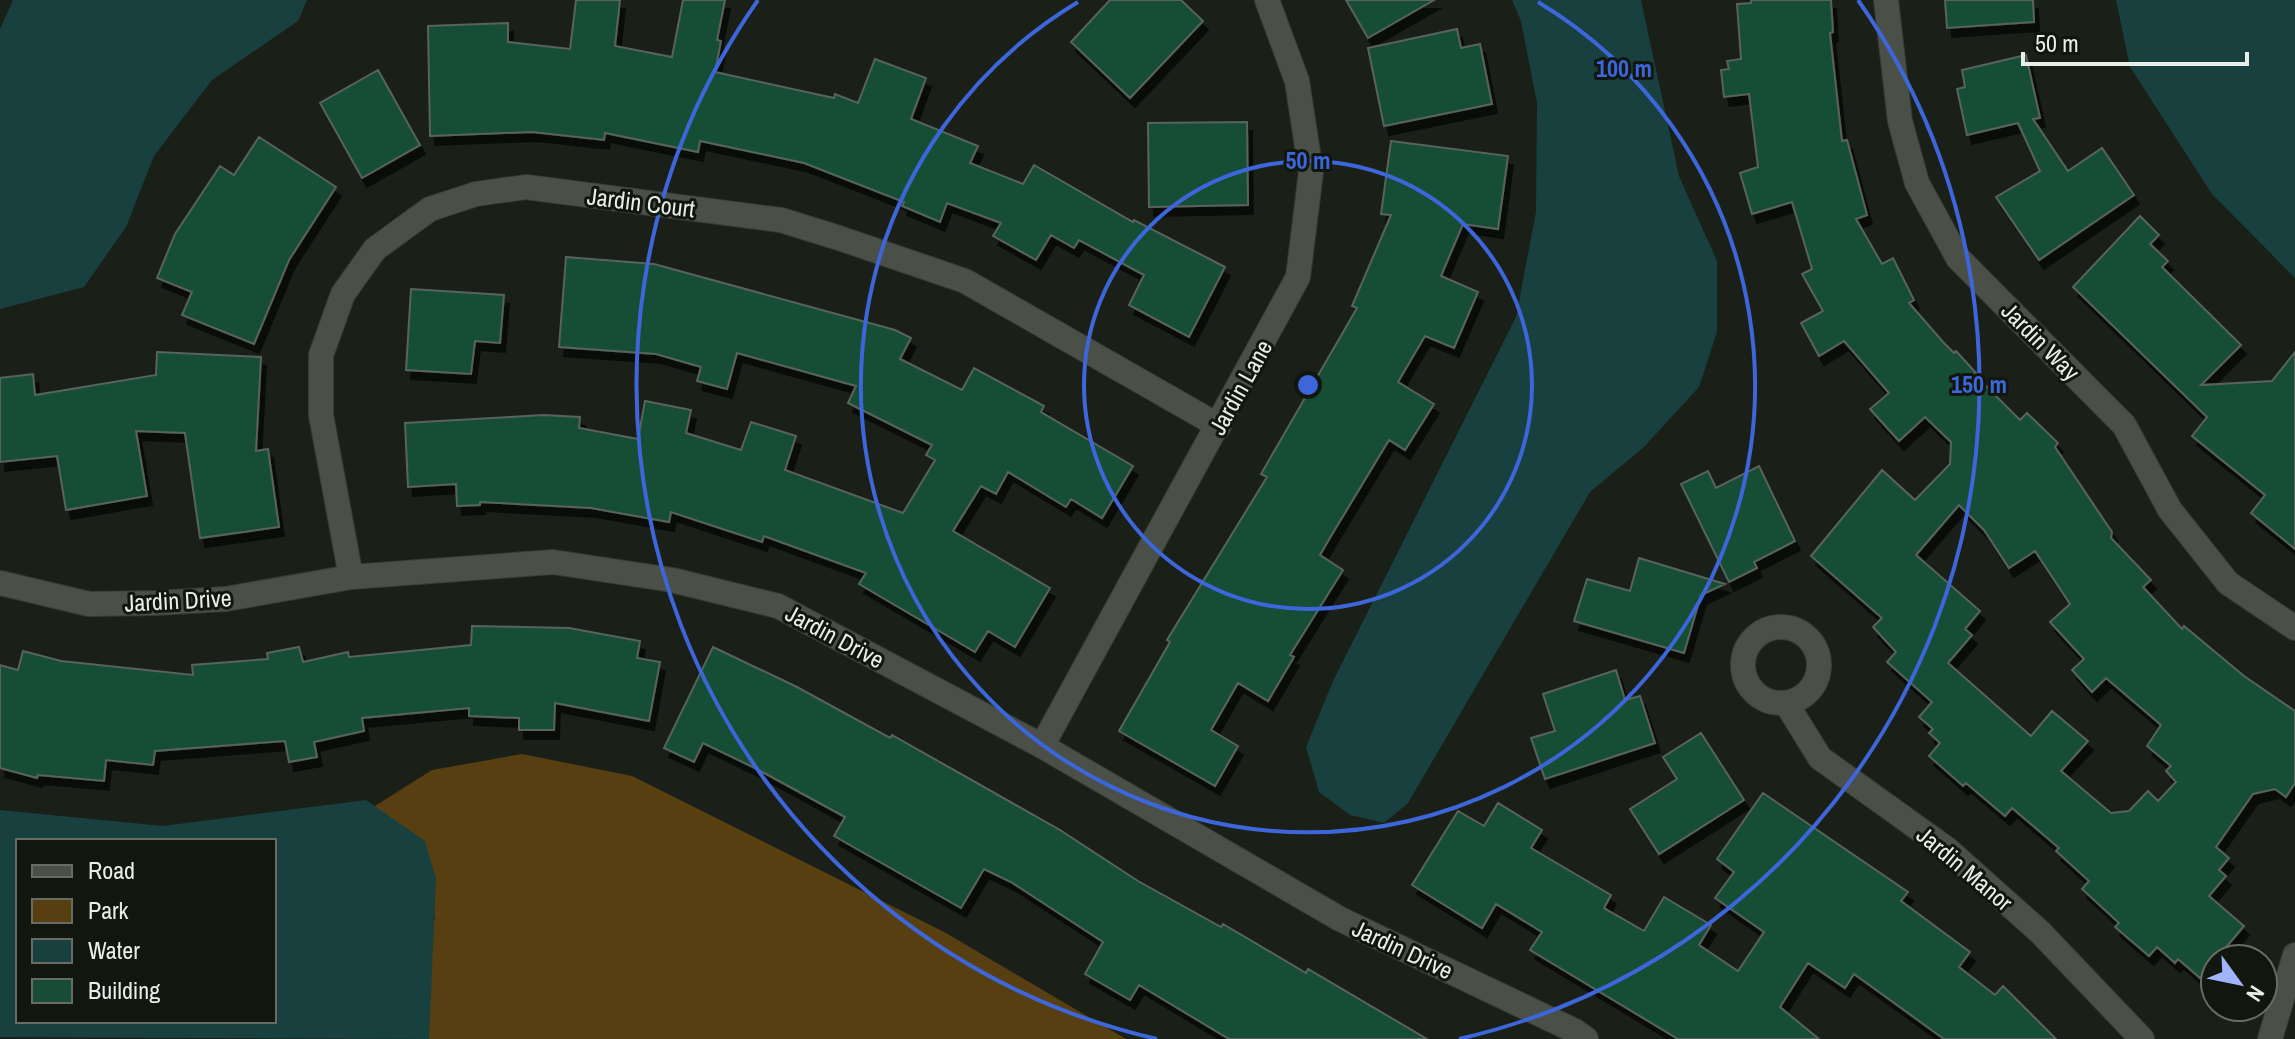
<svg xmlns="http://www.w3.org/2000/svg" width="2295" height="1039" font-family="'Archivo Narrow',sans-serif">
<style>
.green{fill:#583f11}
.water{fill:#18403e;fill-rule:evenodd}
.building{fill:#174d36;stroke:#58635d;stroke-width:2;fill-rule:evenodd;filter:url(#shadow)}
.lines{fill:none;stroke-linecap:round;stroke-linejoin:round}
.minor-casing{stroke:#373b36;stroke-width:26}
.minor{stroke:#4a5047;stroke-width:24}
.ring{fill:none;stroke:#3c66da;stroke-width:4}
.labels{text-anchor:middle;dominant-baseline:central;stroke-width:6;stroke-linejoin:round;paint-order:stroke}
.street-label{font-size:24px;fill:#eaeee8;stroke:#11160e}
.centre{fill:#3c66da;stroke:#11160e;stroke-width:4}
.ring-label{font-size:24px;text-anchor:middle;font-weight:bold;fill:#3c66da;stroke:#11160e;stroke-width:6;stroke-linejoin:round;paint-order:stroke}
</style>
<defs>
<filter id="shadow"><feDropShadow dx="5" dy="9" stdDeviation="0" flood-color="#0009"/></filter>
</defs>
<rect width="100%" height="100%" fill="#1a1f17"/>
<path class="green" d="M522 754 632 776 946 933 1126 1039H415L423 950 435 919 431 883 359 816 432 770Z"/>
<path class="water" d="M13 0H307L298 21 212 80 154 156 126 227 84 287 0 309V29Z
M1512 0H1641L1679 176 1717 261V332L1699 387 1644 447 1590 492 1408 803 1384 823 1350 815 1319 792 1306 747 1333 681 1516 317 1536 212 1537 103 1521 21Z
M2116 0H2295V278L2212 194 2130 67Z
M366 800 425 841 436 879 429 1039 0 1037V810L163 826ZM274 841V1021H18V841Z"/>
<path class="building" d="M576 0H620L615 46 672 57 683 0H725L717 40 721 41 715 72 834 98 835 94 858 103 875 59 926 78 911 119 978 146 970 163 1023 184 1034 165 1133 222 1134 220 1225 267 1189 337 1129 305 1144 275 1079 240 1074 248 1051 235 1036 260 993 236 1001 223 947 203 940 222 902 206 904 202 804 163 700 141 698 152 605 133 604 140 532 132 430 136 428 26 508 23V42L570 49Z
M1110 0H1181L1203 21 1130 98 1071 42Z
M1346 0H1434L1368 38Z
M1751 0H1831L1833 32 1830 33 1842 141 1847 140 1867 215 1856 219 1882 264 1893 258 1914 300 1909 303 1944 343 1954 353 1956 351 1976 373 1974 374 2020 420 2027 413 2058 443 2055 447 2112 532 2111 538 2151 580 2143 587 2182 629 2184 626 2244 676 2295 711V783L2286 797 2275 789 2253 794 2216 847 2229 858 2219 870 2226 876 2209 896 2244 926 2200 978 2178 959 2175 963 2157 947 2149 956 2115 927 2119 923 2082 889 2089 881 2056 851 2059 848 2012 808 2005 816 1966 783 1963 786 1929 756 1940 743 1929 733 1933 729 1919 717 1932 702 1887 662 1896 652 1873 627 1882 618 1811 556 1882 470 1915 500 1950 464 1951 442 1925 417 1899 441 1870 409 1889 393 1844 341 1819 356 1801 323 1823 311 1802 274 1812 269 1792 202 1752 214 1740 173 1758 167 1749 94 1724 97 1721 70 1729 69 1727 61 1741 59 1737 4 1751 3ZM1959 505 1984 530 2009 568 2035 551 2070 604 2050 622 2084 659 2072 670 2092 692 2106 678 2161 725 2147 746 2171 766 2166 771 2176 782 2158 801 2148 791 2129 811 2111 813 2061 771 2088 741 2052 711 2031 736 1948 663 1972 635 1965 629 1980 611 1916 555Z
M1945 0H2033L2034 22 1947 28Z
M1457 29 1461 48 1480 44 1492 104 1384 126 1368 48Z
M2026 55 2040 118 2033 119 2068 171 2102 148 2134 195 2039 260 1996 197 2040 171 2018 123 1967 135 1957 89 1965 87 1962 70Z
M378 70 420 145 362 178 320 103Z
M1247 122 1248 205 1149 207 1148 123Z
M259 137 336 187 289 260 254 344 182 315 192 292 157 278 175 234 220 166 234 175Z
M1391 141 1508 156 1498 229 1463 224 1441 276 1478 292 1454 348 1425 336 1398 382 1434 404 1405 450 1389 440 1331 536 1320 555 1343 570 1290 655 1294 657 1268 701 1238 683 1211 730 1238 746 1215 786 1119 731 1170 642 1167 640 1267 477 1261 474 1357 308 1352 306 1391 215 1381 214Z
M2140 216 2159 235 2150 244 2168 261 2162 267 2241 345 2201 385 2272 381 2295 352V549L2251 513 2265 495 2192 436 2207 417 2073 287Z
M566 257 654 264 895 330 911 338 900 359 962 390 974 368 1044 406 1041 412 1133 466 1102 518 1071 499 1066 507 1008 472 996 494 981 486 953 531 1050 588 1015 647 988 631 975 652 859 584 866 573 764 536 762 542 671 512 669 522 591 508 480 502V505L457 506 456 484 408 487 405 423 543 415 580 417 579 428 638 439 645 401 691 410 686 433 741 450 751 422 796 436 785 470 903 513 935 460 926 455 932 445 848 403 856 386 737 353 727 389 697 381 701 367 656 354 559 347Z
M411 289 504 295 500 343 475 341 471 374 406 370Z
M157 352 261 357 256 451 268 449 279 527 200 538 185 433 136 431 147 496 66 510 57 456 0 462V378L33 374 35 395 156 375Z
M1759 466 1795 541 1754 562 1757 568 1729 582 1681 484 1708 471 1716 488Z
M1639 558 1725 584 1701 595 1684 653 1574 621 1587 579 1630 591Z
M472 626 569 628 640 641 637 658 660 662 649 721 555 703 554 730H519V718L469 716V708L362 718 364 731 314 742 317 757 289 762 285 741 155 751 153 765 106 760 104 781 38 775 37 778 0 768V665L18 670 23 651 61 661 193 675 192 665 268 659 267 653 299 647 303 662 348 652 349 657 471 645Z
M713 647 797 687 890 738 892 735 1060 830 1138 881 1221 927 1223 924 1306 973 1308 969 1427 1039H1229L1139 985 1130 1000 1085 974 1103 942 1011 882 984 869 961 908 834 836 845 817 757 769 703 743 694 762 664 748Z
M1616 670 1625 700 1640 696 1655 743 1545 779 1531 738 1555 731 1543 694Z
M1701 733 1744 800 1659 854 1630 809 1677 779 1663 757Z
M1763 793 1908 892 1901 901 1970 952 1959 967 1995 995 2003 986 2056 1039H1944L1854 974 1845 988 1808 963 1780 1007 1819 1039H1678L1530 950 1542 932 1496 904 1482 928 1412 885 1458 811 1484 826 1498 803 1542 830 1531 848 1611 895 1604 908 1644 931 1664 897 1711 925 1699 945 1738 971 1764 932 1715 898 1734 872 1717 859Z"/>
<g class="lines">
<defs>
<path id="minor" d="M1886 0 1900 121 1917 183 1958 258 2124 425 2170 510 2228 583 2295 628
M351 577 321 415V355L343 294 375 249 430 209 476 194 526 187 781 220 839 238 965 281 1219 426
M0 583 89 604 155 603 226 599 351 577 553 562 672 580 778 606 1042 746 1340 919 1575 1031 1586 1039
M1743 665a38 38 0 1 1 76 0a38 38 0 1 1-76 0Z
M1786 703 1820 758 1947 849 2040 932 2142 1039
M1042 746 1298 277 1311 172 1297 81 1267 0
M2270 1039 2295 955"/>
</defs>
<use href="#minor" class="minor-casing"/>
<use href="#minor" class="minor"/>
</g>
<g class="ring">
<circle cx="1308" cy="385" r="224"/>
<path d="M1538 2A447 447 0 1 1 1078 2"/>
<path d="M1157 1039A671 671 0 0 1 758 0M1858 0A671 671 0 0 1 1459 1039"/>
</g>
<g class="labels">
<g class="street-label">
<text transform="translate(641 202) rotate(7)">Jardin Court</text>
<text transform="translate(2041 341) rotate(45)">Jardin Way</text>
<text transform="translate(1240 387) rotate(-61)">Jardin Lane</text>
<text transform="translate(178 600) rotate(-3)">Jardin Drive</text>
<text transform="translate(835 636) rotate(28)">Jardin Drive</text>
<text transform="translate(1965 868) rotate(40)">Jardin Manor</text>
<text transform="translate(1403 949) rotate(25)">Jardin Drive</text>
</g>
</g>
<circle cx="1308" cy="385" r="12" class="centre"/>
<g class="ring-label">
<text x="1624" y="77">100 m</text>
<text x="1308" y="169">50 m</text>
<text x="1979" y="393">150 m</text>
</g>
<rect x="16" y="839" width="260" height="184" fill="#11160e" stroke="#686c65" stroke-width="2"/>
<rect x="32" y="865" width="40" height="12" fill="#4a5047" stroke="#686c65" stroke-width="2"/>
<text x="88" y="879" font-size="24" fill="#eaeee8">Road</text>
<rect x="32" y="899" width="40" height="24" fill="#583f11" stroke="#686c65" stroke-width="2"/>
<text x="88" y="919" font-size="24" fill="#eaeee8">Park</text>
<rect x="32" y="939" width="40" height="24" fill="#18403e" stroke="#686c65" stroke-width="2"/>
<text x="88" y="959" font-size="24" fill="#eaeee8">Water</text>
<rect x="32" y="979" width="40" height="24" fill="#174d36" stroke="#686c65" stroke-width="2"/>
<text x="88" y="999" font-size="24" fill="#eaeee8">Building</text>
<g transform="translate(2239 983) rotate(123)"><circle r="38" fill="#11160e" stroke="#686c65" stroke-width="2"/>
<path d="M0-6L14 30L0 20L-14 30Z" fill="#a1b3fd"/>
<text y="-12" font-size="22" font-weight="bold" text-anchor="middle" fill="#eaeee8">N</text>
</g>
<path d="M2023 52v12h224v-12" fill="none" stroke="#eaeee8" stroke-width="4"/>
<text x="2035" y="52" font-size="24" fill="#eaeee8" stroke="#11160e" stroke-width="6" paint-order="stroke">50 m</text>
</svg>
